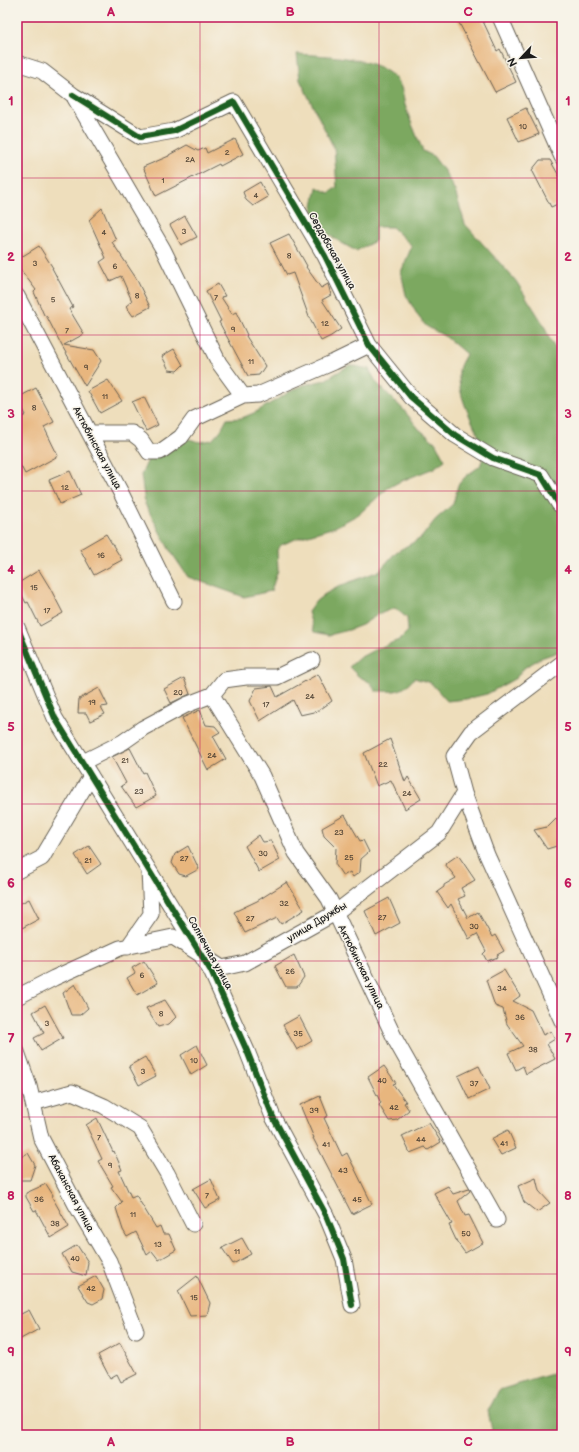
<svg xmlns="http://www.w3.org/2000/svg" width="579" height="1452" font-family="'Balsamiq Sans',sans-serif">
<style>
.forest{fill:#7ca860;stroke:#4c623e}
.building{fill:#e8b67e}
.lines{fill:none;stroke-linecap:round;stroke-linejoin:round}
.minor-casing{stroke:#666054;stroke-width:17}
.minor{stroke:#fff;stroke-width:15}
.cycleway-casing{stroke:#f7f3e8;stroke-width:8}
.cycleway{stroke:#1b5e20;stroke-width:6}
.grid{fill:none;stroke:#c2185b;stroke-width:1;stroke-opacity:0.55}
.labels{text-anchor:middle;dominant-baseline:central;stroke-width:3;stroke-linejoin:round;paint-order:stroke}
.number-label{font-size:8px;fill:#4f4234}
.street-label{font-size:10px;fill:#1c1c1c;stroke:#f7f3e8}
.neatline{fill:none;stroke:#c2185b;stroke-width:1.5}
.grid-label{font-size:13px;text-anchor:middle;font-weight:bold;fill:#c2185b}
</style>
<rect width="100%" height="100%" fill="#f7f3e8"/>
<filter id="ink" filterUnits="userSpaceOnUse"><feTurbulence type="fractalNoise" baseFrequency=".025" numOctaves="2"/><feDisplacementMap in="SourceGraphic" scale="8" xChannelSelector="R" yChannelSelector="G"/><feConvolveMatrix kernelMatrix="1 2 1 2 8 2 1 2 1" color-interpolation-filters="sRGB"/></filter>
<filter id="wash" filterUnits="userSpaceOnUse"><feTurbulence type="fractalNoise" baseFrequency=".012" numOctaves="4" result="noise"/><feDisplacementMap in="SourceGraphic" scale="16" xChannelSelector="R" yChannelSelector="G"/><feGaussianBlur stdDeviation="0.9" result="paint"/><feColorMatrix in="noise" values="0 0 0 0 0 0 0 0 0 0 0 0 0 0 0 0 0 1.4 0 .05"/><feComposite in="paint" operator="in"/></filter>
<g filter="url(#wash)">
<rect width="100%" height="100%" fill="#eedebc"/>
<path class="forest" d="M297 54C326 56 381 56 398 82 403 88 403 98 405 105 410 121 417 136 423 151L433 156 445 172 455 191 465 224 516 281 544 325 549 338 562 360V647L558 652 541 658 524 668 516 678 487 694 466 699 447 701 431 683 414 678C402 694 394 691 375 691L371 683 358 676 349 667 359 658 376 649 399 640 408 631 407 618 395 608 377 615 362 625 349 630 329 635 314 632 308 612 316 601 325 594 342 585 379 571 396 552 421 538 435 520 453 504 458 485 466 476 480 466 485 453C477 426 457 401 459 371 459 365 464 359 466 354L446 337 426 326 418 316 406 295 401 272 412 246 392 227H375V241L356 251C342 243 315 230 313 212 312 205 316 194 317 187L329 193 337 187 334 148 300 80Z
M350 365 369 369 376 382 402 408 419 429 435 442 445 460 434 468 399 482 388 488 359 514 335 527 298 538 281 545 277 550 278 570 271 591 244 597 188 577 169 549 145 504 141 475 153 449 189 439 200 442 212 440 221 430 227 419 242 418 256 412 291 391 304 385 325 380Z
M562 1371V1435H493L488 1411 499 1390Z"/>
<g id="blocks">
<path class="building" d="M456 17H481L497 51 500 49 516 82 495 92Z
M526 108 539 134 519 142 507 117Z
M235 139 243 154 220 166 219 164 156 196 143 167 169 156V155L187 145 198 151 205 148 207 153Z
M540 160H550L562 181V202L551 207 532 170Z
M260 182 268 197 253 206 246 200 243 192Z
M102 208 116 240 112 242 136 278 150 307 133 316 126 306 132 301 121 276 110 281 100 262 106 258 89 220Z
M185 216 197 237 181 245 170 225Z
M289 234 307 266 306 267 321 288 328 284 331 295 322 300 341 329 331 336 321 341 309 317 293 273 287 275 270 243Z
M39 246 53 268H52L73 307 69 309 84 334 64 345 94 350 101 361 85 386 62 346 47 317 44 315 34 292 36 290 20 269 18 259Z
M218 284 225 296 221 297 232 314 236 312 247 335 246 336 265 366 259 375 248 376 219 322 221 321 206 291Z
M174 349 183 365 177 371 169 370 162 356Z
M108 380 122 401 100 413 88 391Z
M36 388 54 422 44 427 58 456 25 474 17 459V420L26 415 17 398Z
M144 397 158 425 146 431 132 402Z
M70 471 81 495 60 504 49 480Z
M106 534 122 560 94 575 80 549Z
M39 570 50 588 63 613 40 626 28 602 26 603 17 586V584Z
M318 674 332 701 318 711 300 715 293 700 260 721 250 701 256 688 272 686 277 697Z
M184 678 190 694 171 703 164 689Z
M99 688 108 706 101 707 105 714 90 721 86 713H78L79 699Z
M200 710 206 725 215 726 220 732 213 736 226 759 208 770 182 718Z
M390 739 405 782 408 777 421 799 405 809 391 780 377 786 364 753Z
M130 748 143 773 145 772 156 796 136 807 121 786 126 783 112 757Z
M345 815 360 841 363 840 369 852 361 859 360 872 353 877 350 872 343 876 335 864 336 848 324 836 322 828Z
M556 818 562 828V842L560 845 547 849 534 830 547 827Z
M259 835 263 842 271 841 280 860 259 872 245 846Z
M89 846 101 864 87 874 75 855Z
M188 846 199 869 186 876 179 874 172 863 175 854Z
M458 855 475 880 461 888 465 896 458 899 468 918 478 912 492 937 495 935 504 951 497 955 498 957 487 961 483 954 486 951 477 934 469 939 451 904 448 908 437 892 444 887V885L456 878 445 864Z
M287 882 304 910 281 924 277 918 245 933 234 912 257 901Z
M389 898 400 923 376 936 365 911Z
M29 899 39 919 20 929 17 924V905Z
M294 955 304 977 297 987H286L275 966Z
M144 961 158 983 137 995 127 978 135 973 132 968Z
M504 970 520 996 513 1001 531 1010 543 1035 551 1031 555 1039 547 1044 555 1059 526 1074 523 1066 516 1070 508 1053 523 1046 507 1024 503 1009 495 1006 486 980Z
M75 984 88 1008 80 1015H71L63 993Z
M165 1000 176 1017 169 1024 158 1027 146 1008Z
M45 1005 63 1038 41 1051 34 1038 44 1033 33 1012Z
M299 1016 312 1041 297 1050 283 1025Z
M197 1045 207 1065 191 1075 181 1055Z
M145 1057 156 1076 139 1085 129 1066Z
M384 1066 396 1083 393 1084 406 1102 404 1103 409 1110 397 1120 389 1121 379 1105 381 1103 368 1077Z
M479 1066 490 1089 469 1099 458 1076Z
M320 1096 328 1116 324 1118 342 1156 347 1153 372 1204 352 1214 313 1138H314L300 1105Z
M97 1118 113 1152 114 1151 122 1170 119 1171 131 1197 136 1195 156 1228 160 1226 163 1234H169L176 1250 159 1260 152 1251 147 1255 136 1232 127 1237 123 1230 116 1208 122 1202 111 1187 113 1186 98 1161 102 1159 86 1125Z
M429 1123 441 1142 428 1150 425 1147 410 1153 402 1136Z
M508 1130 516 1148 501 1155 491 1139Z
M28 1153 35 1165 30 1180H17V1159Z
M536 1178 539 1191 550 1203 537 1212 524 1202 518 1186Z
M211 1179 220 1200 205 1208 193 1189Z
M46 1184 53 1195 52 1197 69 1227 51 1238 36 1210 34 1211 26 1197V1193Z
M448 1186 453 1194 469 1189 470 1191 458 1201 465 1216 469 1215 483 1243 465 1253 457 1242 449 1225 452 1224 434 1193Z
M242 1238 251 1254 233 1264 222 1248Z
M77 1245 88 1262 86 1276 72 1272 62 1254Z
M96 1276 104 1290 102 1299 93 1304 88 1302 78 1286Z
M197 1276 210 1303 207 1315 190 1316 178 1291Z
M29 1310 39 1329 17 1341V1316Z
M120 1343 137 1374 121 1382 117 1374 110 1378 98 1355Z"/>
</g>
</g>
<g filter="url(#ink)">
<use href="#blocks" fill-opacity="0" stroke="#666054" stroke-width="1"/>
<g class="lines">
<defs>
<path id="minor" d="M500 17 562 157
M17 63 42 71 73 95 163 249 219 363 243 396 258 395 334 362 369 345
M73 95 140 137 174 131 234 102 325 256 369 345 411 397 455 435 493 458 541 475 559 504 562 505
M17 296 120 491 174 601
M90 433H132L141 440 149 452H160L181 437 194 419 243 396
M17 627 55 718 211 971 247 1051 273 1117 326 1215 344 1259 352 1305
M212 695 262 776 296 853 329 899 396 1041 497 1220
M83 762 123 742 143 728 186 705 212 695 224 680 246 677H277L312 660
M464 793 487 855 562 1021
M17 871 42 858 91 776
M128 947 151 914 149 871
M17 997 54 978 120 948 173 937 222 968 245 963 335 913 439 833 464 793 454 756 471 732 562 663
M17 1052 29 1086 41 1138 76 1205 109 1261 136 1331
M33 1103 72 1092 104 1106 140 1128 167 1173 193 1224"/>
</defs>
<use href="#minor" class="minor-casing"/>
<use href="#minor" class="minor"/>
<defs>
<path id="cycleway" d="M73 95 140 137 174 131 234 102 325 256 369 345 411 397 455 435 493 458 541 475 559 504 562 505
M17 627 55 718 211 971 247 1051 273 1117 326 1215 344 1259 352 1305"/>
</defs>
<use href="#cycleway" class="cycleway-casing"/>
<use href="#cycleway" class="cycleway"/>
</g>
</g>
<path class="grid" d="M200 17V1435M379 17V1435M17 178H562M17 335H562M17 491H562M17 648H562M17 804H562M17 961H562M17 1117H562M17 1274H562"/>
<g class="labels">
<g class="number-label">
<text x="523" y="126">10</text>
<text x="227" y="152">2</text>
<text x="190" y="159">2А</text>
<text x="163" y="180">1</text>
<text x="256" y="195">4</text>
<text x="184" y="231">3</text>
<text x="104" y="232">4</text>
<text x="289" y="255">8</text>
<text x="35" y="263">3</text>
<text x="115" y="266">6</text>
<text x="137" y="295">8</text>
<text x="216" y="297">7</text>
<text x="53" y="299">5</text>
<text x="325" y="323">12</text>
<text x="233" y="329">9</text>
<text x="67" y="330">7</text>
<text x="251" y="361">11</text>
<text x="86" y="367">9</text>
<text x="105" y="396">11</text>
<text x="34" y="407">8</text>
<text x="65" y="487">12</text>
<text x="101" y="555">16</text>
<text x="34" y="587">15</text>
<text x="47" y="610">17</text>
<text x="178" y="692">20</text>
<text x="310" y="696">24</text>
<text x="92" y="702">19</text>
<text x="266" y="704">17</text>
<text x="212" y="755">24</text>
<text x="125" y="760">21</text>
<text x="383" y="764">22</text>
<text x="139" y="791">23</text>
<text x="407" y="793">24</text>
<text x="339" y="832">23</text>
<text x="263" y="853">30</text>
<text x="349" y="857">25</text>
<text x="184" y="858">27</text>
<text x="88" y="860">21</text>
<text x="284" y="903">32</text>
<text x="382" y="917">27</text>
<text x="250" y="918">27</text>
<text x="474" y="926">30</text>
<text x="290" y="971">26</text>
<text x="142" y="975">6</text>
<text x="502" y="988">34</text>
<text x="161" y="1013">8</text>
<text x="520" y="1017">36</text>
<text x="47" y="1023">3</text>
<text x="298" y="1033">35</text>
<text x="533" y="1049">38</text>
<text x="194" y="1060">10</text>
<text x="143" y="1071">3</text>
<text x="382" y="1080">40</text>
<text x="474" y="1083">37</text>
<text x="394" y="1107">42</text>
<text x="314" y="1110">39</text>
<text x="99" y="1137">7</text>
<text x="421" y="1139">44</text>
<text x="504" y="1143">41</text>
<text x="326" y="1144">41</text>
<text x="110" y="1165">9</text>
<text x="343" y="1170">43</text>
<text x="207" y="1195">7</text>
<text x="39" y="1199">36</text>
<text x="357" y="1199">45</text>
<text x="133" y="1214">11</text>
<text x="55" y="1223">38</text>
<text x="466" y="1233">50</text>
<text x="158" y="1244">13</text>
<text x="237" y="1251">11</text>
<text x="75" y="1258">40</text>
<text x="91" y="1288">42</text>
<text x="194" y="1297">15</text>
</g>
<g class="street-label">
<text transform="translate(332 251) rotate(61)">Сердобская улица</text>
<text transform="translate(97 448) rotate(62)">Актюбинская улица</text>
<text transform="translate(317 922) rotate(-31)">улица Дружбы</text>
<text transform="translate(210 953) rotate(61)">Солнечная улица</text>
<text transform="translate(361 967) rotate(64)">Актюбинская улица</text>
<text transform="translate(71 1193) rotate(62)">Абаканская улица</text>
</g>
</g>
<rect width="579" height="1452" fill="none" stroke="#f7f3e8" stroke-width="44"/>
<g transform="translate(521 58) rotate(244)" stroke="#f7f3e8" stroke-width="3" paint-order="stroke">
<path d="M0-3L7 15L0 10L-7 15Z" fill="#1c1c1c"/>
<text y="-6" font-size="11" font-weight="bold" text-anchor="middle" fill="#1c1c1c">N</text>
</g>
<rect x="22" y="22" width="535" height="1408" class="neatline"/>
<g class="grid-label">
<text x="111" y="16">A</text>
<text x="290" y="16">B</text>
<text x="468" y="16">C</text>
<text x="11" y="105">1</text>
<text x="568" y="105">1</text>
<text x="11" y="261">2</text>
<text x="568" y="261">2</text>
<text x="11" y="418">3</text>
<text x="568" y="418">3</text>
<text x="11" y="574">4</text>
<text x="568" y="574">4</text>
<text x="11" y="731">5</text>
<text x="568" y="731">5</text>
<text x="11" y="887">6</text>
<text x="568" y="887">6</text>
<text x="11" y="1043">7</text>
<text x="568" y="1043">7</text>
<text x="11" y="1200">8</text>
<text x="568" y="1200">8</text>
<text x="11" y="1356">9</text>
<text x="568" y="1356">9</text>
<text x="111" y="1446">A</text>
<text x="290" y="1446">B</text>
<text x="468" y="1446">C</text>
</g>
</svg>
